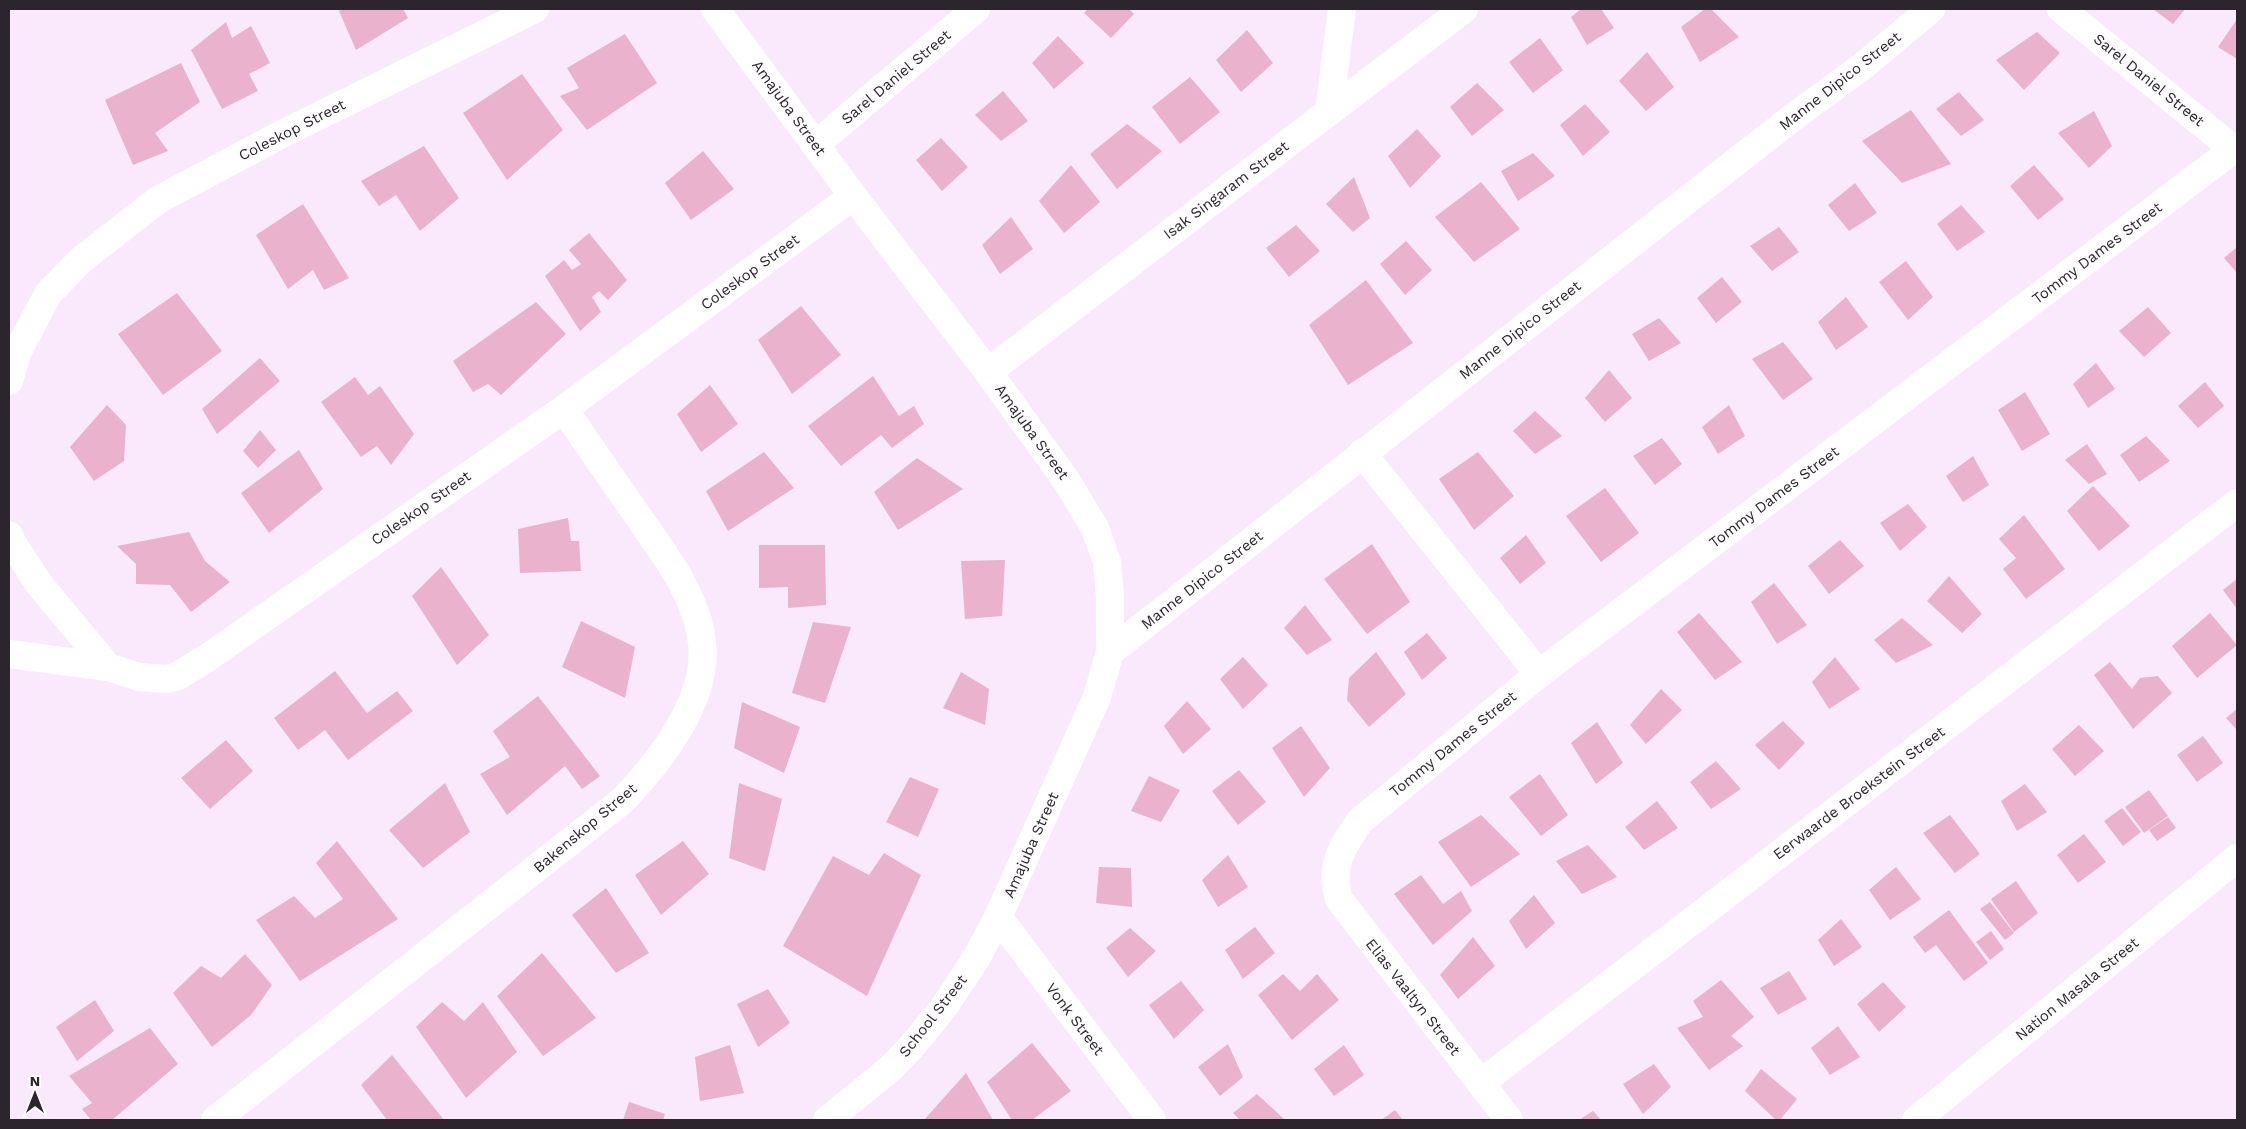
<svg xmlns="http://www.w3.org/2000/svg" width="2246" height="1129" font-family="'Work Sans',sans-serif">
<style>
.building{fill:#eab2cc}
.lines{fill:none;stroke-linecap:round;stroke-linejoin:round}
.street{stroke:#fff;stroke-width:28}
.labels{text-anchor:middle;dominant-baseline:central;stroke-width:4.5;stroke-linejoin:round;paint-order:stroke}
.street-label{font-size:15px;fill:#2d252e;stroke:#fdfdfd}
</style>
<rect width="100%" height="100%" fill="#fae9fc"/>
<path class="building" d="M343 9H403L408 18 356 50 339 11Z
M1088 9H1129L1134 14 1111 38 1084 13Z
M1581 9H1601L1614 28 1587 45 1571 17Z
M1705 9H1711L1739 37 1700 62 1681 27Z
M2153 9H2185L2173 24Z
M2237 19V59L2218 47Z
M226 22 232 38 251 26 270 63 249 74 258 91 222 109 191 50Z
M1247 30 1273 63 1241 92 1216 60Z
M2037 32 2060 53 2024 90 1996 60Z
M625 34 657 83 587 130 560 96 579 88 567 68Z
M1058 36 1084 63 1054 89 1032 63Z
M1540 38 1563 70 1533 93 1509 62Z
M1647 52 1674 87 1646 111 1619 81Z
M181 63 200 102 155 133 168 151 133 165 105 100Z
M522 74 563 130 507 180 463 113Z
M1190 77 1220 112 1180 144 1152 107Z
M1477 83 1504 110 1472 136 1450 107Z
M1003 91 1028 121 1001 141 975 115Z
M1959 92 1984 120 1961 136 1936 109Z
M1585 104 1610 132 1583 156 1560 125Z
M1911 110 1951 164 1902 183 1862 141Z
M2094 111 2112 146 2089 168 2058 133Z
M1127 124 1162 151 1117 189 1090 154Z
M1417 129 1441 156 1410 188 1388 156Z
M941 138 968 167 942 191 916 160Z
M424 146 459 198 420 231 396 195 379 206 361 181Z
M703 151 734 189 691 220 665 183Z
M1533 153 1555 176 1518 201 1501 171Z
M1071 165 1100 202 1064 233 1039 201Z
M2034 165 2064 199 2038 220 2010 186Z
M1354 177 1370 218 1353 232 1326 204Z
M1481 182 1520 229 1474 262 1435 217Z
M1855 183 1877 213 1849 231 1828 205Z
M303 204 349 278 324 290 313 270 288 289 256 235Z
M1961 205 1985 232 1957 251 1937 224Z
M1011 217 1033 249 1000 274 982 245Z
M1296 225 1320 251 1289 277 1266 248Z
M1779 227 1799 252 1772 271 1750 246Z
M589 233 627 280 608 300 599 291 592 297 601 312 580 331 545 276 564 260 572 270 581 264 569 250Z
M1406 241 1432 270 1405 295 1380 264Z
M2237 247V273L2224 258Z
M1906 261 1933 297 1908 320 1879 282Z
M1722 277 1742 302 1716 323 1697 298Z
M1366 280 1413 343 1348 385 1309 325Z
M177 293 222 351 163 395 118 334Z
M1846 297 1868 327 1836 350 1818 322Z
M536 302 566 334 501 395 488 384 473 392 453 361Z
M801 306 841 355 792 394 758 340Z
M2148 307 2171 333 2144 357 2119 331Z
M1659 318 1681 343 1649 361 1632 334Z
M1783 342 1813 379 1783 400 1752 359Z
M260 358 280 381 217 434 202 409Z
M2096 363 2115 389 2088 408 2073 384Z
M1609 370 1632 398 1605 422 1585 398Z
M873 376 899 416 914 406 924 424 892 448 881 435 841 466 808 426Z
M355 377 368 395 380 386 414 434 391 465 377 446 361 457 321 402Z
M2205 382 2224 406 2198 428 2178 406Z
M710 385 738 424 701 452 677 414Z
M2025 392 2050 434 2022 451 1998 410Z
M107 405 126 425 124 461 94 481 70 447Z
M1729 405 1745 436 1718 454 1702 427Z
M1535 411 1562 436 1535 454 1513 431Z
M260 430 276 450 258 468 243 451Z
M2146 436 2170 461 2139 482 2120 455Z
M1662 438 1682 464 1655 485 1633 456Z
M2087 444 2107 474 2089 484 2065 460Z
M299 450 323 489 269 533 241 493Z
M764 452 794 488 728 531 706 491Z
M1478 452 1514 496 1474 530 1439 479Z
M1973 456 1989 485 1963 502 1946 476Z
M917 458 963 489 898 530 874 492Z
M2093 486 2130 526 2099 551 2067 511Z
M1605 488 1639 533 1601 562 1566 516Z
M1908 504 1927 527 1900 551 1880 523Z
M2024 515 2065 569 2026 599 2003 569 2016 558 1999 539Z
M568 518 571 541H579L581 571 520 573 518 529Z
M189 532 205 561 230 582 191 612 170 585 136 584V564L117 546Z
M1526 535 1546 563 1520 584 1500 558Z
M1840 540 1864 566 1829 594 1808 566Z
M1372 544 1410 602 1367 634 1324 579Z
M759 545H825L826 605 788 608V587L759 588Z
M1005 560 1002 616 965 619 961 561Z
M441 567 489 635 457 665 412 596Z
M1949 576 1982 614 1962 633 1927 601Z
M2237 579V609L2223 590Z
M1774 583 1807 625 1777 644 1751 602Z
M1305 605 1332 640 1307 655 1284 628Z
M1699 613 1742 662 1715 680 1677 632Z
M2210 613 2237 645 2197 678 2172 646Z
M1902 618 1933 645 1896 663 1874 640Z
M581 621 635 647 625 698 562 667Z
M813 622 851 627 825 703 792 693Z
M1427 633 1447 658 1422 680 1404 652Z
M1376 652 1406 694 1369 727 1347 700 1349 678Z
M1243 657 1268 685 1243 709 1220 679Z
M1835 657 1860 689 1829 709 1812 682Z
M2110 662 2132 689 2140 678 2158 676 2172 693 2133 729 2094 675Z
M335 671 367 713 397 691 413 711 348 760 325 730 298 750 274 718Z
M961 672 989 689 985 725 943 708Z
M1661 689 1682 710 1646 744 1630 725Z
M538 696 600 776 582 789 565 766 507 815 480 774 510 757 493 731Z
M1187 701 1211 729 1183 754 1164 726Z
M742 702 800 727 784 773 734 748Z
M2237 709V730L2226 718Z
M1783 721 1805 743 1779 770 1755 745Z
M1597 722 1623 763 1596 784 1571 743Z
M2079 725 2104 751 2075 776 2052 749Z
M1301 726 1330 768 1304 797 1272 748Z
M2203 736 2223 763 2197 782 2177 755Z
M226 740 253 771 210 809 181 778Z
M1716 761 1741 789 1711 809 1690 782Z
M1239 770 1266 802 1238 825 1212 791Z
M1540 774 1568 815 1541 836 1509 797Z
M1149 776 1180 790 1161 822 1131 811Z
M910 777 939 789 918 837 886 822Z
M445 783 470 832 423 868 389 830Z
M739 783 782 799 765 871 729 858Z
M2025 784 2047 812 2017 831 2001 801Z
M2149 790 2168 816 2144 833 2125 807Z
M1657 801 1678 828 1644 850 1625 827Z
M2122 808 2141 832 2123 846 2104 821Z
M1481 815 1520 854 1471 887 1438 842Z
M1950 815 1980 854 1955 873 1923 833Z
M2168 817 2176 828 2157 841 2149 830Z
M2084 834 2106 862 2078 883 2057 855Z
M337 841 398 919 300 981 256 920 294 896 315 918 343 899 316 863Z
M683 841 709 874 661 915 635 875Z
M1588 845 1617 877 1582 894 1556 861Z
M884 853 921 875 867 996 783 946 833 856 869 875Z
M1228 855 1248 887 1218 907 1202 880Z
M1099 867 1131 868 1132 907 1096 903Z
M1896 867 1921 899 1890 920 1869 890Z
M1421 875 1443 904 1461 891 1472 911 1433 945 1394 894Z
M2016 881 2038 913 2014 932 1991 899Z
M606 888 649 953 616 973 572 915Z
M1534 895 1555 923 1526 949 1509 921Z
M1990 902 2014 933 2005 940 1980 909Z
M1949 910 1988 963 1964 981 1936 945 1925 953 1913 937Z
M1841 919 1862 947 1834 966 1818 940Z
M1255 927 1275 953 1243 979 1225 950Z
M1130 928 1156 951 1128 977 1106 948Z
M1991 931 2004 949 1990 960 1976 942Z
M1473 937 1495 966 1458 999 1440 975Z
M542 953 596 1018 543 1056 497 996Z
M245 954 272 985 251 1015 212 1047 173 993 201 966 221 978Z
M1789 971 1807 999 1778 1015 1760 988Z
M1283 974 1300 991 1317 974 1339 1000 1292 1040 1258 995Z
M1721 980 1754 1017 1731 1036 1743 1046 1709 1070 1677 1028 1703 1017 1693 1001Z
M1181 981 1204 1010 1174 1039 1149 1005Z
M1883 982 1906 1007 1879 1032 1857 1004Z
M768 989 790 1023 758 1047 737 1004Z
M95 1000 114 1031 77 1061 56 1027Z
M442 1002 464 1021 483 1002 517 1052 466 1098 416 1027Z
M1838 1026 1860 1057 1830 1075 1811 1048Z
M150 1028 178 1064 112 1120H91L82 1109 92 1103 69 1076Z
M1032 1043 1071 1091 1032 1120H1012L987 1082Z
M1228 1044 1243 1077 1220 1096 1198 1067Z
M730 1045 744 1093 700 1101 695 1057Z
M1344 1045 1364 1075 1334 1096 1314 1069Z
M392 1055 444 1120H387L361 1085Z
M1654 1064 1671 1087 1643 1114 1623 1084Z
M1761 1069 1797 1099 1780 1120H1776L1745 1091Z
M966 1073 993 1120H924Z
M1257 1094 1285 1120H1240L1233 1113Z
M629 1102 665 1114 663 1120H623Z
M1395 1110 1403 1120H1381Z
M1593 1111 1601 1120H1579Z"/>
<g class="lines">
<path class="street" d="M715 9 853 196 988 372 1066 480 1095 528 1107 562 1110 596V652L1097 697 998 917 977 957 944 1007 912 1046 891 1068 827 1120
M2061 9 2237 152
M1329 112 1342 9
M815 145 976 9
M988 372 1464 9
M9 381 17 353 48 294 81 260 158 200 284 133 535 9
M1362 453 1539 674
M9 535 13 544 39 584 108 667 139 677 167 679 178 676 207 658 564 409 853 196
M1110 652 1792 118 1863 66 1931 9
M9 654 108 667
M998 917 1152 1120
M1481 1083 2237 503
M215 1120 622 801C659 763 709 699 702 643 697 593 660 549 633 509 610 476 587 443 564 409
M1509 1120 1339 899C1329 866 1342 847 1360 821L1539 674 2234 149
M1916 1120 2237 858"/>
</g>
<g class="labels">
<g class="street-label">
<text transform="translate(896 77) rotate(-40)">Sarel Daniel Street</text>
<text transform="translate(2149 80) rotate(39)">Sarel Daniel Street</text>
<text transform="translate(1840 81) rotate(-38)">Manne Dipico Street</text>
<text transform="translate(789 108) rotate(54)">Amajuba Street</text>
<text transform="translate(292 130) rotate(-27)">Coleskop Street</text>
<text transform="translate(1226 190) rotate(-37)">Isak Singaram Street</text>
<text transform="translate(2097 253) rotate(-37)">Tommy Dames Street</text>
<text transform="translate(750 272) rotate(-36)">Coleskop Street</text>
<text transform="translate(1520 330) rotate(-38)">Manne Dipico Street</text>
<text transform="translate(1032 432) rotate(54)">Amajuba Street</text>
<text transform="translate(1774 497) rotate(-37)">Tommy Dames Street</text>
<text transform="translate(421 508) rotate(-35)">Coleskop Street</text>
<text transform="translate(1202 580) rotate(-38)">Manne Dipico Street</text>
<text transform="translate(1453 744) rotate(-39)">Tommy Dames Street</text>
<text transform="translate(1859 793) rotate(-37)">Eerwaarde Broekstein Street</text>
<text transform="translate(585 828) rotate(-40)">Bakenskop Street</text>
<text transform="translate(1031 845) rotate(-66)">Amajuba Street</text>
<text transform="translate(2077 989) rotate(-39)">Nation Masala Street</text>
<text transform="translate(1413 997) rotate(52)">Elias Vaaltyn Street</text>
<text transform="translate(933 1016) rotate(-52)">School Street</text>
<text transform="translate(1075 1019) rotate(53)">Vonk Street</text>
</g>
</g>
<rect width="2246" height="1129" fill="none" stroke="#2d252e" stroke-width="20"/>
<g transform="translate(35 1094)" stroke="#fdfdfd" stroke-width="4" paint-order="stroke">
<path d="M0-4L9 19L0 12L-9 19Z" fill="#2d252e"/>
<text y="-8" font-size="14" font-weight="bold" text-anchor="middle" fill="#2d252e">N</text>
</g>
</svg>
